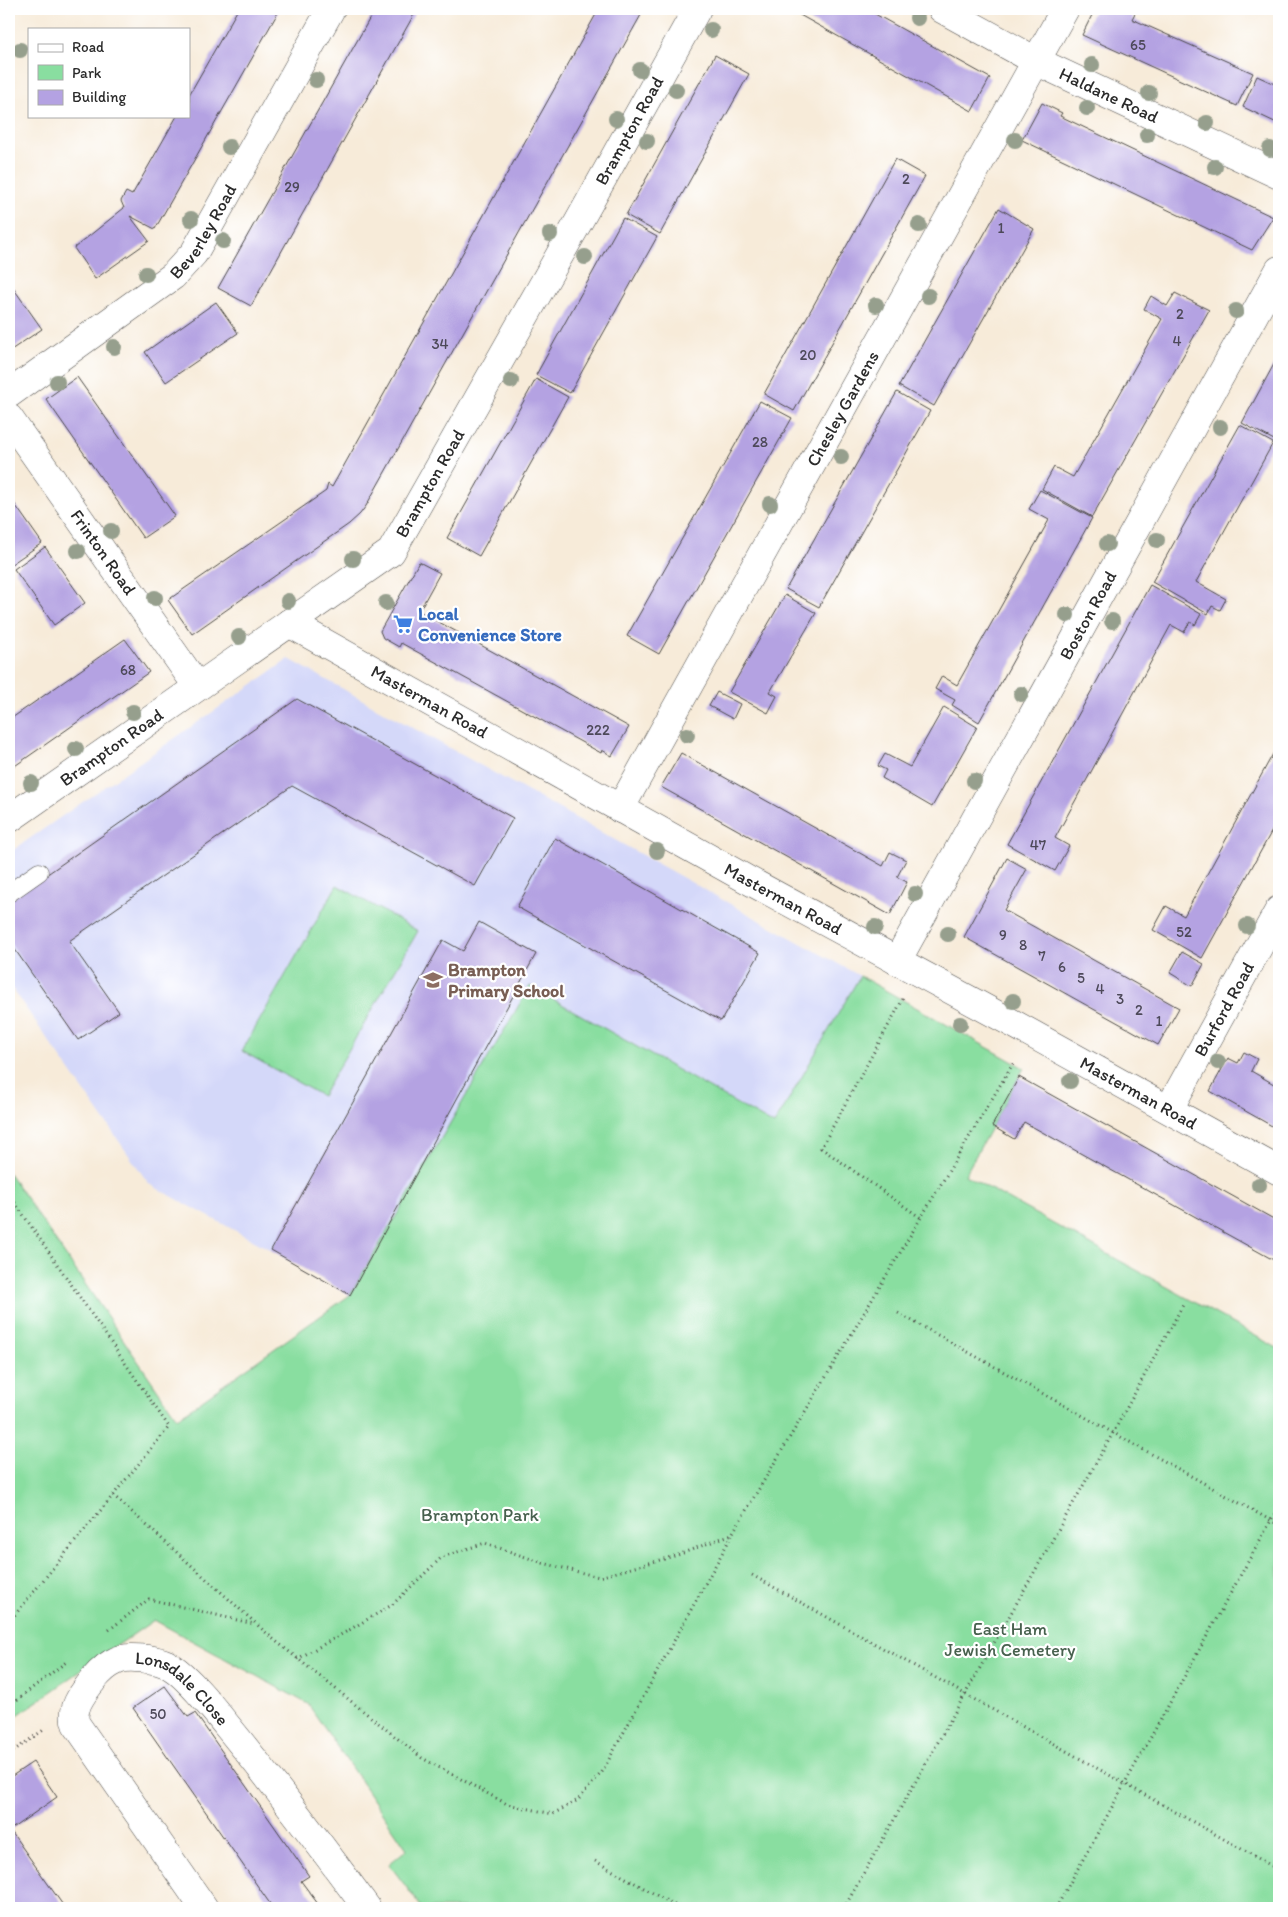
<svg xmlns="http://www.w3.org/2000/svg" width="1288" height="1917" font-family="Itim,sans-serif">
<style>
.built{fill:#d4d8f9}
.green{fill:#89dea0;stroke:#5a8466}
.building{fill:#b4a2e2}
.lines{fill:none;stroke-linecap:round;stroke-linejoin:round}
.lane-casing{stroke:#4a4845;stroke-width:19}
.street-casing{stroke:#4a4845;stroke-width:29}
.path{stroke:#4a4845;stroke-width:3;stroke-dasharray:1 4;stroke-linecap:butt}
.lane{stroke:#fff;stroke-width:18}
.street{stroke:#fff;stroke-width:28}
.tree{fill:#969f8d}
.labels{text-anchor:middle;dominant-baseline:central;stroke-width:4.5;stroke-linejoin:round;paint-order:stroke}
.number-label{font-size:15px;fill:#4d4959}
.street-label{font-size:18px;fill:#2b2b2b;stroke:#fff}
.shop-label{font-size:18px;font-weight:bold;fill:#366cbe;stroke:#fff;text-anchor:start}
.education-label{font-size:18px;font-weight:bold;fill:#785e54;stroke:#fff;text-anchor:start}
.park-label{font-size:18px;fill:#47614e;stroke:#fff}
</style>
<rect width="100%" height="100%" fill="#fff"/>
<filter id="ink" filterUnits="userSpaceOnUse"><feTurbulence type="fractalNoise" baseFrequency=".02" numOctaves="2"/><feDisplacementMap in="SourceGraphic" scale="10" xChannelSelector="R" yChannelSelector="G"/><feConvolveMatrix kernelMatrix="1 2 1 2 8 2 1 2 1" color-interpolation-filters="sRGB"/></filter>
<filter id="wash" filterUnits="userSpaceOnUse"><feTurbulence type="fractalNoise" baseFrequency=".0096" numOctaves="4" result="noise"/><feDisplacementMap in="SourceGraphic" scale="20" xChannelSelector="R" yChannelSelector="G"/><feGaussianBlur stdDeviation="1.12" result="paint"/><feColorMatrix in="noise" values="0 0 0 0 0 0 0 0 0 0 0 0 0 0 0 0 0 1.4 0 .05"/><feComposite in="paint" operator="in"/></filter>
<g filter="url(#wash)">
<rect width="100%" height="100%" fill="#f7ebd9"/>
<path class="built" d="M289 659 860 976 774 1125 530 986 350 1295 271 1250 149 1184 9 984V853Z"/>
<path class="green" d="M337 885 418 931 322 1096 242 1051Z
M860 976 1024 1068 965 1175 1279 1349V1908H422L389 1864 407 1849 308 1704 154 1620 9 1721V1173L177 1418 350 1295 530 986 774 1125Z"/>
<g id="blocks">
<path class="building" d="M238 9H280L155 229 130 216 149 241 95 279 74 248 124 208 121 201 126 192 132 195 177 116H189V95Z
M375 9H417L251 306 218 288Z
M599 9H629L641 15 366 506 360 514 349 524 192 634 168 600 326 491 328 484 332 487Z
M789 9H866L990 78 972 111Z
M1095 9H1137L1132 19 1253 73 1237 106 1082 35Z
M715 55 749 74 660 234 626 215Z
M1257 76 1279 86V124L1243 107Z
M1042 103 1062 113 1060 116 1273 217 1252 250 1022 140Z
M895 159 925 176 794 411 764 394Z
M999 208 1034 229 934 406 899 386Z
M623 218 657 237 570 393 536 375Z
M9 282 42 329 11 350 9 347Z
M1175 293 1209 310 1092 517 1042 489 1054 467 1073 477 1162 319 1144 309 1151 296 1167 306Z
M216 302 238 333 166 382 145 352Z
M1279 355V431L1274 440 1242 423Z
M77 377 175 516 143 538 46 399Z
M536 379 568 397 479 556 447 538Z
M897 392 930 411 819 607 786 589Z
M760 401 792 418 659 654 627 636Z
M1240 425 1273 443 1196 582 1226 599 1220 610 1212 606 1208 614 1152 582Z
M1040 490 1092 518 979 722 952 705 955 700 935 689 942 676 957 685 1049 520 1029 509Z
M9 496 42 543 10 565 9 563Z
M45 547 85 603 54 625 14 569Z
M419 562 440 573 419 611 629 727 612 756 602 750 601 753 401 643 399 647 383 638 380 631Z
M1150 585 1201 614 1195 625 1190 622 1184 632 1171 625 1055 838 1069 846 1055 871 1007 844Z
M785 595 816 613 770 692 777 696 768 713 729 692Z
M125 639 149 672 9 770V720Z
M717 692 740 704 733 719 709 706Z
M297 699 513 818 475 886 292 786 69 941 119 1012 78 1040 9 941V901Z
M944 707 977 727 932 807 882 778 886 770 878 766 885 754 910 767Z
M1279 743V818L1202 958 1153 930 1166 906 1184 916Z
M681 753 883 866 890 852 906 860 897 877 907 882 890 915 661 787Z
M555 838 760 953 721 1021 517 907Z
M1007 858 1027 869 1004 910 1179 1008 1158 1045 964 937Z
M479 922 536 954 350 1295 271 1250 443 940 463 951Z
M1182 952 1204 964 1192 986 1170 973Z
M1244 1052 1257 1059 1251 1071 1279 1087V1130L1210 1091 1228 1058 1238 1063Z
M1019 1077 1279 1222V1263L1024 1122 1014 1139 992 1126Z
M165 1686 188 1717 195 1713 309 1876 301 1881 321 1908H273L133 1708Z
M33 1762 57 1797 10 1830 65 1908H12L9 1904V1778Z"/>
</g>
</g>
<g filter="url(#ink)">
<use href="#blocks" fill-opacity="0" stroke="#4a4845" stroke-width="1"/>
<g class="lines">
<defs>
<path id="lane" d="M9 893 39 872"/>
<g id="street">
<path id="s1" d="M942 9 1036 61 1279 175"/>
<path id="s2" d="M9 394 173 276 194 253 331 9"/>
<path id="s3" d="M9 418 197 686"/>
<path id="s4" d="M289 623 748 880 1014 1024 1279 1171"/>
<path id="s5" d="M620 809 1065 9"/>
<path id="s6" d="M9 819 391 552 579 221 697 9"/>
<path id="s7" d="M897 961 1279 270"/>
<path id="s8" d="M1169 1109 1279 910"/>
<path id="s9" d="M204 1908 76 1724C70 1708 84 1692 93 1680 98 1674 108 1664 116 1661 126 1655 153 1659 164 1663 182 1669 216 1712 228 1727 276 1786 322 1847 367 1908"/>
</g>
</defs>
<use href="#lane" class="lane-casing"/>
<use href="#street" class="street-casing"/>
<path class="path" d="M903 999 821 1148 921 1218
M9 1194 169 1427 9 1622
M898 1313 1279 1525
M113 1495 272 1638 422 1758 507 1804 553 1814 578 1800 602 1772 732 1535
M752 1575 1279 1870
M109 1630 149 1599 254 1624
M297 1659 344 1633 392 1605 442 1557 485 1543 543 1563 599 1577 678 1555 732 1534 1014 1062
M9 1706 66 1662
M9 1754 45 1729
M595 1861 680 1908
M844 1908 1113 1433 1184 1303
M1056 1908 1279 1506"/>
<use href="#lane" class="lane"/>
<use href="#street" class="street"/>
</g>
<g class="tree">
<circle cx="917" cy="18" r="8"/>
<circle cx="711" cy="30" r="8"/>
<circle cx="20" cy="50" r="8"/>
<circle cx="1092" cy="65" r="8"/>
<circle cx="640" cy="70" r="8"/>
<circle cx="316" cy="80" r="8"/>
<circle cx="676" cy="90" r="8"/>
<circle cx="1149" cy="93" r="8"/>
<circle cx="1087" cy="108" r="8"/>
<circle cx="616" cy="119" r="8"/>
<circle cx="1207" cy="123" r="8"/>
<circle cx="1147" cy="135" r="8"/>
<circle cx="1015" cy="140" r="8"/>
<circle cx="647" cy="141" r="8"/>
<circle cx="229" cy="147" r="8"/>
<circle cx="1270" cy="149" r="8"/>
<circle cx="1215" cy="167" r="8"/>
<circle cx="191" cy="219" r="8"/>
<circle cx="919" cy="225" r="8"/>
<circle cx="550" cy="234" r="8"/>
<circle cx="223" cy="241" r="8"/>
<circle cx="585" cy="257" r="8"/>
<circle cx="146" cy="274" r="8"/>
<circle cx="928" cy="296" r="8"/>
<circle cx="876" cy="305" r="8"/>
<circle cx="1236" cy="311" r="8"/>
<circle cx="114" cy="347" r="8"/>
<circle cx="511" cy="381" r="8"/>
<circle cx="57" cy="382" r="8"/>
<circle cx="1220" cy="427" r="8"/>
<circle cx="841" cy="457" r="8"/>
<circle cx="770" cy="504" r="8"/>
<circle cx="111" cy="531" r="8"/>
<circle cx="1157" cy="540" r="8"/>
<circle cx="1107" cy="544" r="8"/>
<circle cx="78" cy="551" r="8"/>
<circle cx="353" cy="559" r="8"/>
<circle cx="155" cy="598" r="8"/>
<circle cx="288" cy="601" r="8"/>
<circle cx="386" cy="603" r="8"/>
<circle cx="1067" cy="615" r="8"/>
<circle cx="1112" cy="621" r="8"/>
<circle cx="239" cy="637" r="8"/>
<circle cx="1021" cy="694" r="8"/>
<circle cx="133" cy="712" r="8"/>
<circle cx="687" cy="735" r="8"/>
<circle cx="76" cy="749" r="8"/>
<circle cx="974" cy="781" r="8"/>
<circle cx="31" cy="783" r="8"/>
<circle cx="657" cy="851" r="8"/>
<circle cx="915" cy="894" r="8"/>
<circle cx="1247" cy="926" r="8"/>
<circle cx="875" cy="927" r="8"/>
<circle cx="948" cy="934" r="8"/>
<circle cx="1013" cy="1001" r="8"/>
<circle cx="960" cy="1024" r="8"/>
<circle cx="1218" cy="1062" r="8"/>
<circle cx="1070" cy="1081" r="8"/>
<circle cx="1259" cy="1185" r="8"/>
</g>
</g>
<defs>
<symbol id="supermarket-bare" viewBox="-9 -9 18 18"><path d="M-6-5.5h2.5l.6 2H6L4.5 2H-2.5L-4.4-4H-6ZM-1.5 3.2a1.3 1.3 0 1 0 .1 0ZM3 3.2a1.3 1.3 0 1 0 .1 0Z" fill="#3f7fe0" stroke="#fff" stroke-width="2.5" paint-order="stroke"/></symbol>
<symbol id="school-bare" viewBox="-9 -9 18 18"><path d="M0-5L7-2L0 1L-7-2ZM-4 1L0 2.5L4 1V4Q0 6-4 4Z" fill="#8d6e63" stroke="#fff" stroke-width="2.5" paint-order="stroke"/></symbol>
</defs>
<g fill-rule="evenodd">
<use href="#supermarket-bare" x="389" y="610" width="28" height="28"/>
<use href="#school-bare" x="419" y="966" width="28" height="28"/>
</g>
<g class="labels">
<g class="number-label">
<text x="1138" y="45">65</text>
<text x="906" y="179">2</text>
<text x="292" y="187">29</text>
<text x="1001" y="228">1</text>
<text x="1180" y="314">2</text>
<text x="1177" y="341">4</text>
<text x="440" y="344">34</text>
<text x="808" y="355">20</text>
<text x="760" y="442">28</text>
<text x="128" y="670">68</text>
<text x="598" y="730">222</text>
<text x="1038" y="845">47</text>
<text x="1184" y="932">52</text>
<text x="1003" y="935">9</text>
<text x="1023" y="945">8</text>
<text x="1042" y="956">7</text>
<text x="1062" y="967">6</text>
<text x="1081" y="978">5</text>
<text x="1100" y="989">4</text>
<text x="1120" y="999">3</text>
<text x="1139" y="1010">2</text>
<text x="1159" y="1021">1</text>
<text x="158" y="1714">50</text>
</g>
<g class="street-label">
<text stroke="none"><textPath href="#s1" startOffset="188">Haldane Road</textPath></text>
<text stroke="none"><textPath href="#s6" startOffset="950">Brampton Road</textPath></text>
<text stroke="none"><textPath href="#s2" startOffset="256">Beverley Road</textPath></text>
<text stroke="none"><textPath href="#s5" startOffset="458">Chesley Gardens</textPath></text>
<text stroke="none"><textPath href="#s6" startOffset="545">Brampton Road</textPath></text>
<text stroke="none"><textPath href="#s3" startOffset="164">Frinton Road</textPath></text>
<text stroke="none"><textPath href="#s7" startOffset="395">Boston Road</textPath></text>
<text stroke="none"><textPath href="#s4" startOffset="161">Masterman Road</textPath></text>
<text stroke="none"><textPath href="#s6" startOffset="125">Brampton Road</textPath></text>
<text stroke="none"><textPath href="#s4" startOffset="566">Masterman Road</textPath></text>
<text stroke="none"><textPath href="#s8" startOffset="114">Burford Road</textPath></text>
<text stroke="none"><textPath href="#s4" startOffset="971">Masterman Road</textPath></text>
<text stroke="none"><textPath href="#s9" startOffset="381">Lonsdale Close</textPath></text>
</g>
<g class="shop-label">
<text x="418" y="614">Local<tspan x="418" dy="21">Convenience Store</tspan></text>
</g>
<g class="education-label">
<text x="448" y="970">Brampton<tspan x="448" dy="21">Primary School</tspan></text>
</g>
<g class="park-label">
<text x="480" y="1515">Brampton Park</text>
<text x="1010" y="1629">East Ham<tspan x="1010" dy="21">Jewish Cemetery</tspan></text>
</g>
</g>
<rect width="1288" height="1917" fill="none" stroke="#fff" stroke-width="30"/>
<rect x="28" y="28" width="162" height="90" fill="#ffffff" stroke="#aaaaaa"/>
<rect x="38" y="44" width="25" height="8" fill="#ffffff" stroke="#aaaaaa"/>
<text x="72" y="52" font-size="15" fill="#2b2b2b">Road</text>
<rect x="38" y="65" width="25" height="15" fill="#89dea0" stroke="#aaaaaa"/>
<text x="72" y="78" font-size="15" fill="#2b2b2b">Park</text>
<rect x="38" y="90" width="25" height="15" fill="#b4a2e2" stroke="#aaaaaa"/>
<text x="72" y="102" font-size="15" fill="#2b2b2b">Building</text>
</svg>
